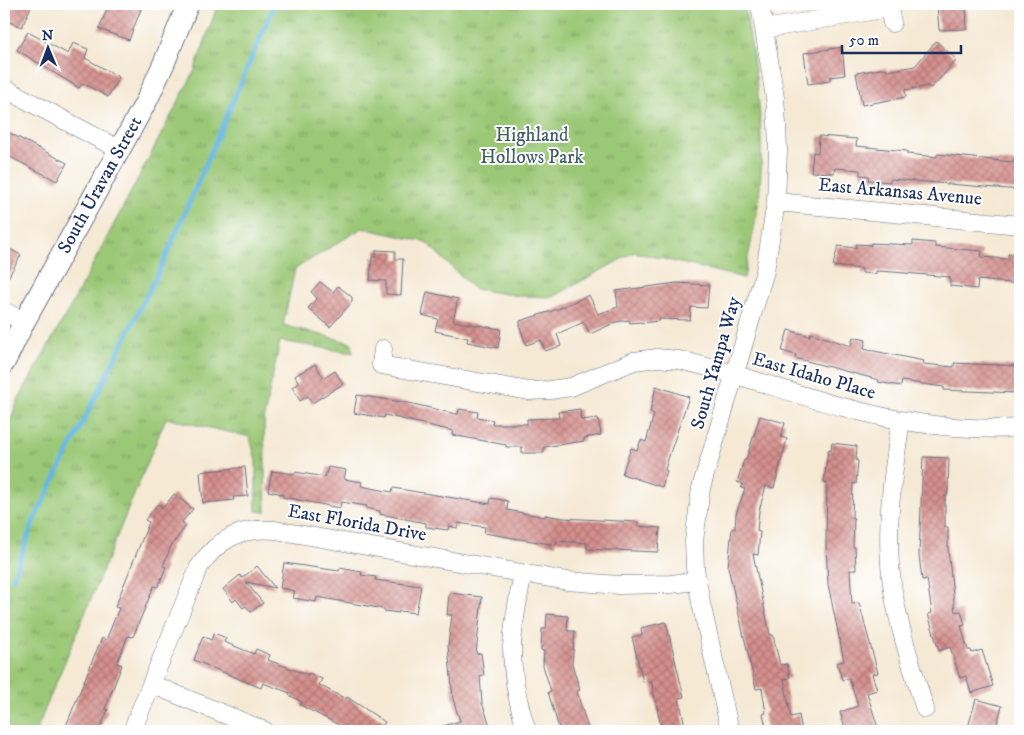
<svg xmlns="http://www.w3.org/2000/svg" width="1024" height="735" font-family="'IM FELL DW Pica',serif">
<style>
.park{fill:url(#park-tufts);stroke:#5b7c6a}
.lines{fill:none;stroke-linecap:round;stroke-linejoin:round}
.stream{stroke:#65b7e0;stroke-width:5}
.building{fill:url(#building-cross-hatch)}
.minor-casing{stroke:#677087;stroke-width:19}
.tertiary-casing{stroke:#677087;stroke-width:23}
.minor{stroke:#fff;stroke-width:18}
.tertiary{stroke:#fff;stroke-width:21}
.labels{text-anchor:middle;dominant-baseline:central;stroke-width:4;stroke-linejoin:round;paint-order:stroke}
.park-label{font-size:19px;fill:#415d65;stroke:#fff}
.street-label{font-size:19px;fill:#1b2f5e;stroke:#fff}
</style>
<defs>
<pattern id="park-tufts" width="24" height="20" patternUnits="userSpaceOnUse" patternTransform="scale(1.25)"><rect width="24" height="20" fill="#9bc876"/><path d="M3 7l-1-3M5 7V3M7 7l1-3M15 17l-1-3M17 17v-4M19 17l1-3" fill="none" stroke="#7ea364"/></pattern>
<pattern id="building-cross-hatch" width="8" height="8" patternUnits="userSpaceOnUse" patternTransform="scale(1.25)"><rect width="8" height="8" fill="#d6908c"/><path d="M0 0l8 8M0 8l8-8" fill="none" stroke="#ad7676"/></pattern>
</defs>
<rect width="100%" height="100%" fill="#fff"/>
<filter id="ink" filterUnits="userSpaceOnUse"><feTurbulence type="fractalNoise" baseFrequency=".02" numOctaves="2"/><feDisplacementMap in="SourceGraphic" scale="10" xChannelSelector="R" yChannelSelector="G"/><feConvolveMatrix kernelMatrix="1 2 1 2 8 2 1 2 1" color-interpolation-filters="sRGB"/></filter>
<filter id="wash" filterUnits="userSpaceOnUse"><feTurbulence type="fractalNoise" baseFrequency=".0096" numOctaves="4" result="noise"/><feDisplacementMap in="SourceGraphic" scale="20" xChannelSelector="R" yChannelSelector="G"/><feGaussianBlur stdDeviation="1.12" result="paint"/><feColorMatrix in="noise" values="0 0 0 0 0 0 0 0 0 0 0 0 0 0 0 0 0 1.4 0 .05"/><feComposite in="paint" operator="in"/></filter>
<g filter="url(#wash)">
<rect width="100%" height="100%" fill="#f5e9d4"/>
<path class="park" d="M218 4H744C755 65 765 125 760 187 758 218 749 249 744 278L634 252 553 297 520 296 474 289 426 242 362 228 295 269 283 325 352 343 353 353 280 341 264 417 266 512 256 511V461L250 437 166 418 36 731H4V437L19 398 73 302 194 72Z"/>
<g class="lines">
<path class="stream" d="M13 578 34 520 164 261 275 4
M4 604 7 594"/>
</g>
<g id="blocks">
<path class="building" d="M4 4H32L22 27 4 20Z
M109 4H143L129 40 99 29Z
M937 4H966L967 29 939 30Z
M28 32 68 54 73 43 88 49 85 58 119 77 108 97 83 83 79 88 17 50Z
M936 41 957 60 931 88 928 86 905 90 906 97 862 105 856 73 886 68 887 71 915 66Z
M842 47 845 75 830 77V81L808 84 804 53Z
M4 130 67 163 57 181 4 154Z
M819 136 857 139 856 146 907 151V154L937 157V154L1020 163V190L890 179V182L868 180 869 176 860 175V170L835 168 834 173 811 172 813 152 818 153Z
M913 241 935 243V247L982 251 981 257 1008 259V254L1020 255V284L978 280 977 289 950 286V277L893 272 876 271V274L862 273V269L833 266 838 246 856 248V244L871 245V243L913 245Z
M4 246 21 255 4 285Z
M376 250 395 251V259H403L401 295 386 294V281L370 280 372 257H376Z
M320 282 333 292 338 286 352 297V302L330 327 308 308 317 298 311 292Z
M677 283 709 285 707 308 691 307 690 320 659 319V321L641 323V322L630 323 629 320 616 322 590 334 584 322 557 334 561 346 545 351 541 340 526 345 520 327V321L561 308H560L589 295 598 314 618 307 616 291Z
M427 292 458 299 453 321 501 329 498 348 467 342 468 338 435 331 438 319 422 315Z
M788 330 810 336V333L851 346 853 337 866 340 864 349 924 361 923 364 954 367V363L1018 366 1017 393 944 390V387L902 381 901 386 878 382 879 380 795 358 796 355 782 351Z
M315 364 324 378 335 371 343 384 312 403 308 396 300 401 292 387 299 383 295 376Z
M656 386 689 397 668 459 665 470 667 471 662 487 622 474 631 448 637 450 641 440 646 442 654 414 650 412Z
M357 395 409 403 456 414H458L459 409 478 412 477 417 493 420 492 424H527V419L559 418 558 412 580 409 581 420 598 418 601 435 584 438V441L544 447V453H522V447H506V445L452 435 453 431 385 415 384 418 354 413Z
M760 416 785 423 781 437 787 439 774 488 766 486 759 511 757 531 760 532 758 555 753 554 770 635H773L780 665 787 664 790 678 784 679 791 717 799 715 802 731H767L763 714 766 713 762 688 756 689 728 567 732 528 735 529 736 514 745 489 741 488 743 484 737 482 744 460H746Z
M832 443 857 446 856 460 858 461 856 484 853 483 852 518H854L853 547H855L856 570H850L852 604 859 603 878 673 872 674 877 690 867 693 879 731H846L840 712 858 706 849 678 842 680 837 663 844 661 828 584 826 544 827 483 824 482 828 450 831 451Z
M923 457 949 458 948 490 947 496H945V527H948V550L955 612 961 611 965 625 961 626 968 650H971L972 653 982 650 993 686 971 693 966 676 960 678 950 647 939 651 928 614 932 613 927 579 922 580 919 555Z
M245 467 248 496 233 497 234 500 203 503 200 472Z
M328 467 346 470 344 479 362 482 361 486 392 492 393 488 490 504 491 498 508 501 507 510 545 517V515L563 518 638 522V526L660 528 658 552 587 549V543L556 541V545L484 533 485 527 458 523 457 528 449 526 448 530 426 527V523L380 514V511L366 508 367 506 341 502 340 508 283 497V494L268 491 272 471 295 474V472L325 477Z
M174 494 193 509 182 522 186 526 171 546 163 566 166 567 158 587 154 586 133 637 128 636 117 663 122 665 105 709 108 710 99 731H80L66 726 95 654 102 638 106 640 119 608 115 607 149 522 145 520 158 504 163 508Z
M284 563 339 571 340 568 362 572 361 575 376 577 375 580 421 586 416 613 399 611V613L384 611V609L317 597 316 602 293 598 295 591 280 588Z
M257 566 275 588 246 582 263 603 251 612 246 606 243 608 236 599 233 602 223 589 240 575 242 578Z
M449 593 482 597 476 654 481 653 484 675 480 676 482 703 492 731H437V728L460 721 453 699 448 646 452 615H447Z
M547 614 568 616 567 631H575L572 664 580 690 577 691 581 706 589 731H560L548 692 551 691 543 666 544 651 541 650 542 629H546Z
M666 622 684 697 679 698 686 731H662L651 680 643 682 632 637 642 635 641 628Z
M214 633 226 638 224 642 254 654 256 649 270 655 268 660 308 675 309 673 322 679 319 685 346 699 347 697 385 722 379 731H335L339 725 300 705 302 702 289 695 290 693 263 683 261 688 194 660 203 636 211 640Z
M976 699 1002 706 995 731H967Z"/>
</g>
</g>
<g filter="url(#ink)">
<use href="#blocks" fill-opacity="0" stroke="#677087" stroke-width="1"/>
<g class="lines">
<defs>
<path id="minor" d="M764 29 889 8 892 23
M4 88 120 150
M776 202 1020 225
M4 311 24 322
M383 349 381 365 529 391 550 390 571 387 634 361 657 358 679 360C735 372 789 393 843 407 901 423 961 431 1020 428
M901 420C892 477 884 534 893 591 900 632 913 670 925 709
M523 574C518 598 513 623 512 647 512 676 518 704 527 731
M151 684 265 731
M132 731 199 567C218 539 241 527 275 530L567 581 619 585 671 584 697 581
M730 731 701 603 695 568 694 541 701 488 765 271 776 202 778 150 777 124 775 98 760 4"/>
<path id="tertiary" d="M4 363 24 322 147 100 164 63 188 4"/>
</defs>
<use href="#minor" class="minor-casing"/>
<use href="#tertiary" class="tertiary-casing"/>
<use href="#minor" class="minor"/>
<use href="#tertiary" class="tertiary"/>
</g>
</g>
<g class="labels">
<g class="park-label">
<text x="532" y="135">Highland<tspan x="532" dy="22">Hollows Park</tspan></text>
</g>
<g class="street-label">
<text transform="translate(100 185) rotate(-61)">South Uravan Street</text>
<text transform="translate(900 192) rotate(5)">East Arkansas Avenue</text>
<text transform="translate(716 363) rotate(-74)">South Yampa Way</text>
<text transform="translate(814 376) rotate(16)">East Idaho Place</text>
<text transform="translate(357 523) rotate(10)">East Florida Drive</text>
</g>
</g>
<rect width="1024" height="735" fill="none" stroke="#fff" stroke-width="20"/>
<g transform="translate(48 48) rotate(359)" stroke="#ffffff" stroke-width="4" paint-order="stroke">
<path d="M0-4L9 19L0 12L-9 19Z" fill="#1b2f5e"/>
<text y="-8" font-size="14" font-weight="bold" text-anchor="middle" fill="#1b2f5e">N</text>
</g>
<path d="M842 45v8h119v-8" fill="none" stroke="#1b2f5e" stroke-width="2.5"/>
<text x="849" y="45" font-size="15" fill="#1b2f5e" stroke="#ffffff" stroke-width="4" paint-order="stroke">50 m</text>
</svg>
